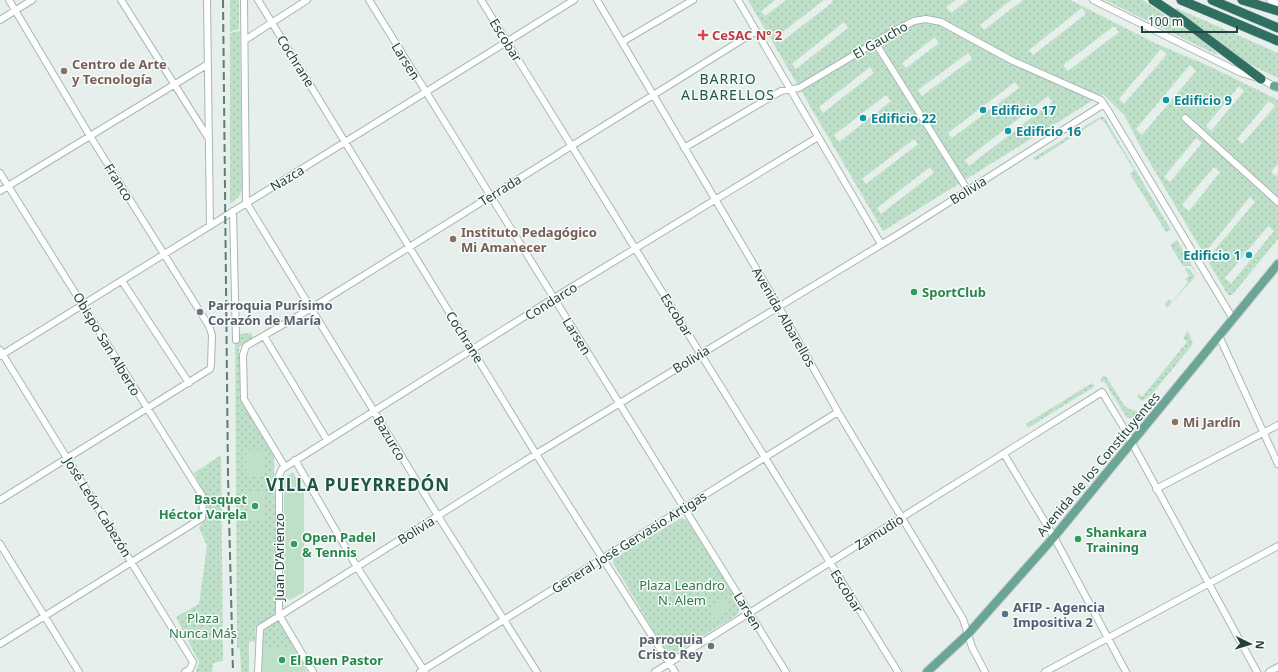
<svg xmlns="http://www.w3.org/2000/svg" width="1278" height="672" font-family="'Noto Sans',sans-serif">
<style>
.green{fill:url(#green-dots);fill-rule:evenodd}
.pitch{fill:#bfe0c8}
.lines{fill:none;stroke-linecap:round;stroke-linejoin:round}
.minor-casing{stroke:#a8b8b2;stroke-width:8}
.major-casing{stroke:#c2cac8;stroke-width:10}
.highway-casing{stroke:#c2cac8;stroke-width:10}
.minor{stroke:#fff;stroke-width:6}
.major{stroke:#6aa596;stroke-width:8}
.highway{stroke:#2f6f62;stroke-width:9}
.rail{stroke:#5f7d75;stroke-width:2;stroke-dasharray:8 4;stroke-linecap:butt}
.health-dot{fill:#e0444e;stroke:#f7fbf9;stroke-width:1.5}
.education-dot{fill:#8d6e63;stroke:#f7fbf9;stroke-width:1.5}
.culture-dot{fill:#0f9aa8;stroke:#f7fbf9;stroke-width:1.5}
.leisure-dot{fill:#2e9e5b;stroke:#f7fbf9;stroke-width:1.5}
.worship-dot{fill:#6b7280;stroke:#f7fbf9;stroke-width:1.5}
.service-dot{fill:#5c6f8a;stroke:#f7fbf9;stroke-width:1.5}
.labels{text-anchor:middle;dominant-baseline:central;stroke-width:3;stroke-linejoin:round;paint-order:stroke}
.health-label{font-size:13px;font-weight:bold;fill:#be3a42;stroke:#f7fbf9;text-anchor:start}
.street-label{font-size:13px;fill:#24423a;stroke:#f7fbf9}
.education-label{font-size:13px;font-weight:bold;fill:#785e54;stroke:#f7fbf9;text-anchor:start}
.culture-label{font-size:13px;font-weight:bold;fill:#0d838f;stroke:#f7fbf9;text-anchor:start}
.leisure-label{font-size:13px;font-weight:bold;fill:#27864d;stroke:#f7fbf9;text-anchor:start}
.worship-label{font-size:13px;font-weight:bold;fill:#5b616d;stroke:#f7fbf9;text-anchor:start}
.park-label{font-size:13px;fill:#2d7a4b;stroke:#f7fbf9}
.service-label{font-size:13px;font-weight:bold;fill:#4e5e75;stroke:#f7fbf9;text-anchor:start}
.neighbourhood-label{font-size:14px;letter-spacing:1px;fill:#1f5548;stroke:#f7fbf9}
.district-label{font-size:17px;font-weight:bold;letter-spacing:1px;fill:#1f5548;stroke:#f7fbf9}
</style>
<defs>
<pattern id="green-dots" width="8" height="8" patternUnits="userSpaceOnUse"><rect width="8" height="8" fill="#bfe0c8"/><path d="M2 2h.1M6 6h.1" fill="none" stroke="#a4c1ad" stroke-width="1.8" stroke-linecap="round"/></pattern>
</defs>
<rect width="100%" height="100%" fill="#e6efeb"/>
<path class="green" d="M230 0H239V29L230 32Z
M748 0H775L761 11 765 16 786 0H824L776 37 780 43 833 2 832 0H956L946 7 951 13 968 0H1011L980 25 984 30 1023 0H1070L1157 44 1207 65 1278 100V164L1271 172 1276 176 1278 174V239L1232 295H1228L1140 146 1125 116 1103 94 883 231ZM1082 8 1086 14 1033 55 1029 50ZM844 22 848 28 796 69 792 64ZM1114 26 1119 32 1068 71 1063 65ZM935 37 939 43 906 68 902 63ZM1161 49 1167 54 1124 104 1119 99ZM968 53 972 59 922 96 918 90ZM1190 65 1196 71 1142 135 1136 129ZM870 67 874 73 823 113 819 107ZM1015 82 1019 88 952 138 948 133ZM1239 86 1244 91 1211 131 1206 126ZM886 95 891 101 839 142 834 135ZM1048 96 1052 102 969 166 965 160ZM1269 101 1275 106 1242 144 1237 139ZM1196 138 1202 143 1170 182 1164 177ZM914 139 918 144 866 184 862 179ZM930 167 934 173 881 214 877 208ZM1214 167 1220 172 1189 211 1182 205ZM1250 197 1255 202 1212 253 1208 249ZM1268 226 1274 231 1231 284 1225 278Z
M1105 0H1142L1184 27 1217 53V55Z
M1176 8 1278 53V78L1247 63 1175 10Z
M240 31 242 190 239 197 230 204V33Z
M1100 117H1104L1171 230 1166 232 1130 174 1134 170 1103 120 1100 119 1035 161 1033 158Z
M1177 240 1197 274V275L1191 266H1183L1170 245Z
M1187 268 1190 270 1195 277 1167 308 1165 304 1169 299 1172 302 1188 282 1185 279 1189 276 1185 269Z
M1188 331 1193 344 1152 394 1142 401 1137 397 1139 394 1142 397 1187 342 1183 338Z
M251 333 253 337 239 347 241 401 274 455 276 608 274 615 255 629V643L252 641 249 642V672H241L240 649 237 648 235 334Z
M1105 375 1124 405 1129 409 1138 411 1132 418H1127L1104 381 1101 382V378Z
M1092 383 1095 386 1028 428 1026 424Z
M221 455 223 661 213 663 212 672H196L199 662 176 617 199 604 207 546 199 528C213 508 204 492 194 473Z
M681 518 687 520 741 606 737 615 674 654 667 653 613 563V559Z
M277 619 295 647H261L263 629Z"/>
<path class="pitch" d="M246 450H263V476H246Z
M293 472 304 490V592L290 600 284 597V478Z
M246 491H263V521H247Z
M726 598 732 607 714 619 708 609Z
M262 647H295L307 672H262Z"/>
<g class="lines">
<defs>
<path id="minor" d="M121 0 209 139
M207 0 210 226
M244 0 246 202
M258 0 536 454 675 672
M369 0 786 672
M481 0 898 672
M597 0 779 307 838 412 963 619 972 647 985 672
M738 0 881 244
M1093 0 1241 73 1261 79 1277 88
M1270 0 1278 4
M0 20 32 0
M245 40 307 0
M622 42 693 0
M875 42 967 189
M1185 118 1278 202
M684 148 781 91 799 88 896 30 914 21 926 19 941 22 1013 61 1101 100 1109 112 1233 319
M0 173 203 497 202 518 0 644
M0 191 208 64
M246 202 438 516 537 672
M233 211 236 340
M122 281 189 383
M264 336 327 440
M1219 336 1278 464
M0 350 193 662 190 669 185 672
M0 356 574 0
M1004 454 1054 537 1126 672
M295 460 357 567 425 672
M285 467 244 399 243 355 246 346 310 309 756 31
M1156 489 1278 425
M0 500 210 369 211 365 212 335 209 326 90 136 9 0
M0 544 79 672
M279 615V476L282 469 554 298 818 137
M279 615 313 672
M258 672 260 628 536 454 902 232 1104 104
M420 672 838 412
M655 672 1102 392 1125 430 1257 672
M1045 672 1278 546
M1269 672 1278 667"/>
<path id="major" d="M1274 86 1278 87
M927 672 968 634 1054 537 1278 264"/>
<path id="highway" d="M1153 0 1180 18 1261 79
M1181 0 1278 41
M1212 0 1278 28
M1242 0 1278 11"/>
</defs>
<use href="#minor" class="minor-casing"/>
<use href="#major" class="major-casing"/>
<use href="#highway" class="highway-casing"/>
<use href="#minor" class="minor"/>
<use href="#major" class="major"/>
<use href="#highway" class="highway"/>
<path class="rail" d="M223 0 228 476 233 672"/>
</g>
<path class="health-dot" d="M701 29h4v4h4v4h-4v4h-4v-4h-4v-4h4z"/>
<g class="education-dot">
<circle cx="64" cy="71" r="4"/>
<circle cx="453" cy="239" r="4"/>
<circle cx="1175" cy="422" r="4"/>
</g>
<g class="culture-dot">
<circle cx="1166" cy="100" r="4"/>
<circle cx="983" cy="110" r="4"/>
<circle cx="863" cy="118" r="4"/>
<circle cx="1008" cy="131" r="4"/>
<circle cx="1249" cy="255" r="4"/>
</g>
<g class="leisure-dot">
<circle cx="914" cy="292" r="4"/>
<circle cx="255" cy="506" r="4"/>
<circle cx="1078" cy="539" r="4"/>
<circle cx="294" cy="544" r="4"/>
<circle cx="282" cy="660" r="4"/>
</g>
<g class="worship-dot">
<circle cx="200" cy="312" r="4"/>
<circle cx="711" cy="646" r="4"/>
</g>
<circle class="service-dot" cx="1005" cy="614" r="4"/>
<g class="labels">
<g class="health-label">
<text x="712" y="35">CeSAC Nº 2</text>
</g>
<g class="street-label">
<text transform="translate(506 40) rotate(58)">Escobar</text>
<text transform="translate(880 40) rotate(-30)">El Gaucho</text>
<text transform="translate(296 61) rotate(58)">Cochrane</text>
<text transform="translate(406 61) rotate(58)">Larsen</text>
<text transform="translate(287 178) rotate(-31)">Nazca</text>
<text transform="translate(119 182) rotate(58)">Franco</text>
<text transform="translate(500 190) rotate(-32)">Terrada</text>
<text transform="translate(968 190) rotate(-32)">Bolivia</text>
<text transform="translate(551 301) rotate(-32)">Condarco</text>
<text transform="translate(677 315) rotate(58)">Escobar</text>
<text transform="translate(784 317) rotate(60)">Avenida Albarellos</text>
<text transform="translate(577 336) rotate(58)">Larsen</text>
<text transform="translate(465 337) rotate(58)">Cochrane</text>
<text transform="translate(107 344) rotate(59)">Obispo San Alberto</text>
<text transform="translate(691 359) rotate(-31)">Bolivia</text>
<text transform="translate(390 438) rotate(59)">Bazurco</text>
<text transform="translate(1098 464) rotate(-50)">Avenida de los Constituyentes</text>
<text transform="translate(98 507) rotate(58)">José León Cabezón</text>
<text transform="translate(416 530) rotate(-32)">Bolivia</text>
<text transform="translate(879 532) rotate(-32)">Zamudio</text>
<text transform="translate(629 542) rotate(-32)">General José Gervasio Artigas</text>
<text transform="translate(279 557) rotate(-90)">Juan D’Arienzo</text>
<text transform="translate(847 591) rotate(58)">Escobar</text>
<text transform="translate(748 611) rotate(59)">Larsen</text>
</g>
<g class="education-label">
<text x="72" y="64">Centro de Arte<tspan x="72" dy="15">y Tecnología</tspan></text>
<text x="461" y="232">Instituto Pedagógico<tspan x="461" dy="15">Mi Amanecer</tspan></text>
<text x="1183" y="422">Mi Jardín</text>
</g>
<g class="culture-label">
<text x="1174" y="100">Edificio 9</text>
<text x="991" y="110">Edificio 17</text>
<text x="871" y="118">Edificio 22</text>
<text x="1016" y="131">Edificio 16</text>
<text x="1241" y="255" text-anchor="end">Edificio 1</text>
</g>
<g class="leisure-label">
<text x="922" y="292">SportClub</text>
<text x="247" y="499" text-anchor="end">Basquet<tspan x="247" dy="15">Héctor Varela</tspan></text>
<text x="1086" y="532">Shankara<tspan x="1086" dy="15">Training</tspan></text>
<text x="302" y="537">Open Padel<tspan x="302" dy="15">&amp; Tennis</tspan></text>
<text x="290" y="660">El Buen Pastor</text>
</g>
<g class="worship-label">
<text x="208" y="305">Parroquia Purísimo<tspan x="208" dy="15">Corazón de María</tspan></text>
<text x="703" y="639" text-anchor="end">parroquia<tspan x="703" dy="15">Cristo Rey</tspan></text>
</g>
<g class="park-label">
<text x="682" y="585">Plaza Leandro<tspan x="682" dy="15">N. Alem</tspan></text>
<text x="203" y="618">Plaza<tspan x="203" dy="15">Nunca Más</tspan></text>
</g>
<g class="service-label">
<text x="1013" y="607">AFIP - Agencia<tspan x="1013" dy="15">Impositiva 2</tspan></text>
</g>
<g class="neighbourhood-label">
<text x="728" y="78">BARRIO<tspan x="728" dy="16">ALBARELLOS</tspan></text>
</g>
<g class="district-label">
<text x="358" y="484">VILLA PUEYRREDÓN</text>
</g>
</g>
<g transform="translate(1250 644) rotate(95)" stroke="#f7fbf9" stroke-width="3" paint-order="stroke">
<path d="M0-3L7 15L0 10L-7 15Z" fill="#24423a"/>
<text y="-6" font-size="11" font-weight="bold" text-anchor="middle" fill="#24423a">N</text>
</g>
<path d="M1142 26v6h95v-6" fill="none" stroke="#24423a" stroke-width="2"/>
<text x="1148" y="26" font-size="12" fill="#24423a" stroke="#f7fbf9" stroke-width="3" paint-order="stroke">100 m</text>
</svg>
